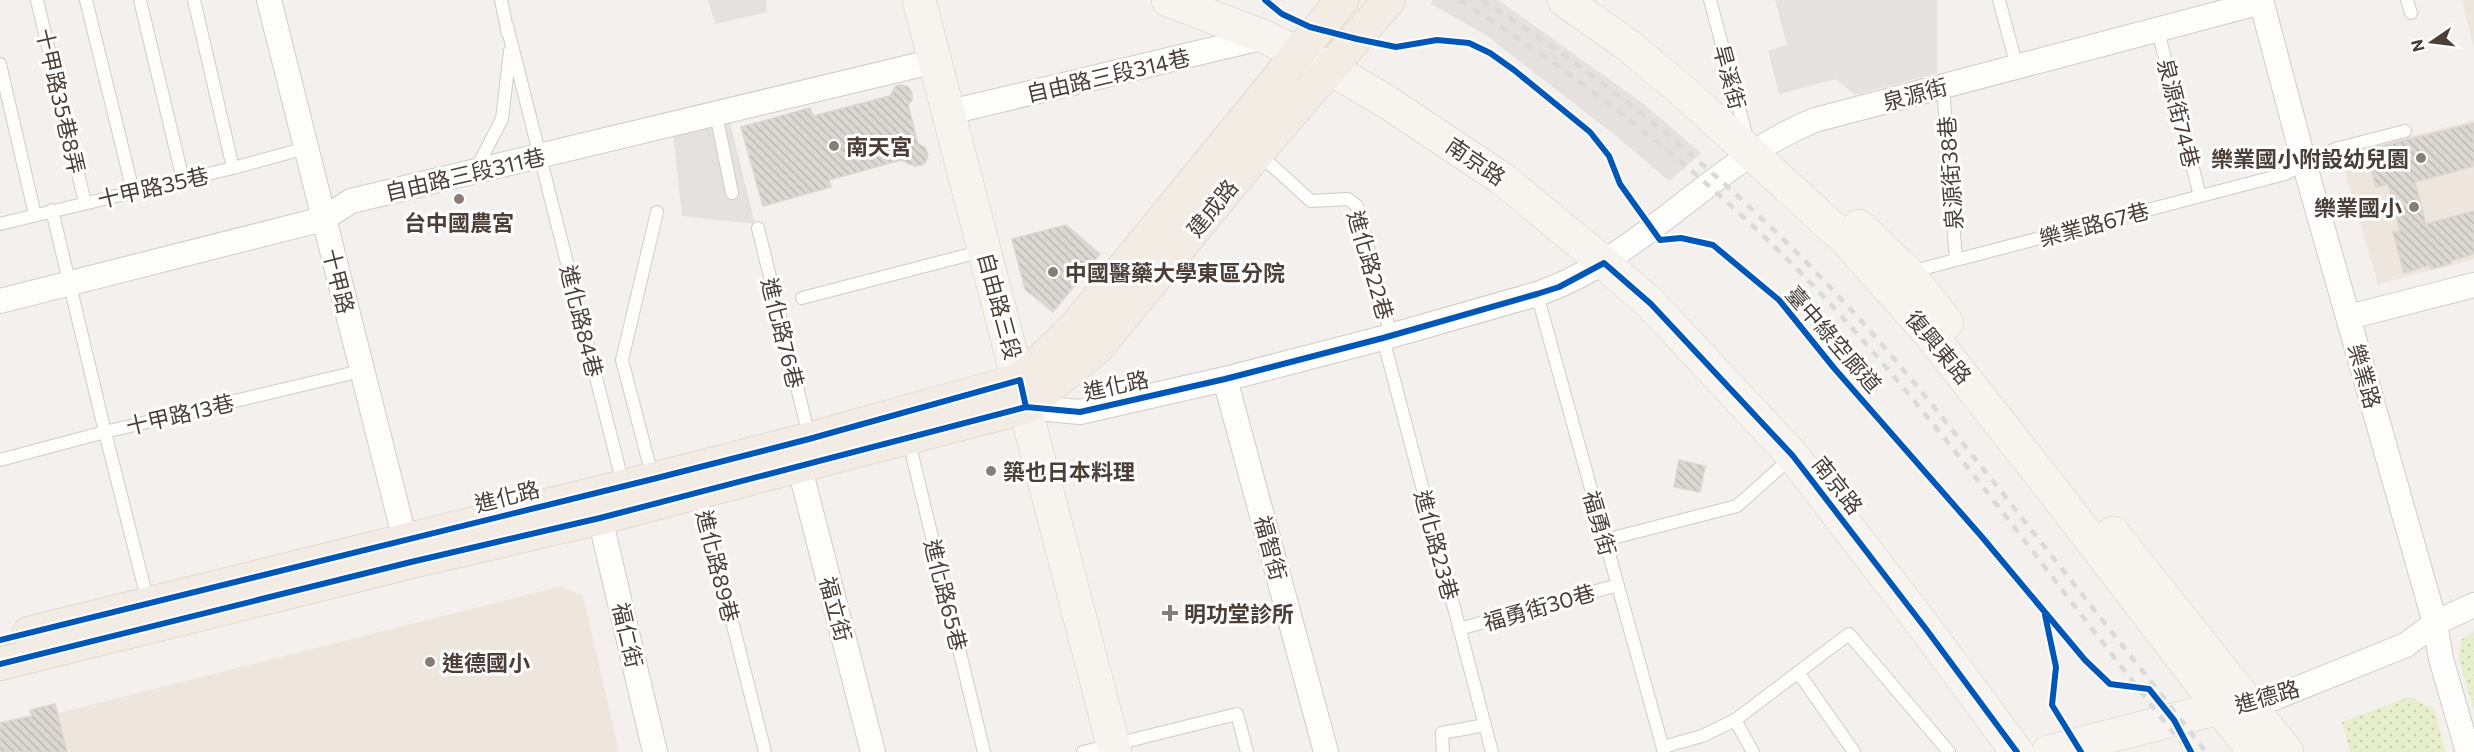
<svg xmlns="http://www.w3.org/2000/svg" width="2474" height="752" font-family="Commissioner,'Noto Sans TC',sans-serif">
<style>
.education{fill:#eee5dc}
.grass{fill:url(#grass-dots)}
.parking{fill:#e5e1de}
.building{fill:url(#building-back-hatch);stroke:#dcd6d2;stroke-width:1.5}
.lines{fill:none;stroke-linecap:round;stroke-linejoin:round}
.lane-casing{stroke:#d0ccc8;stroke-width:14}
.street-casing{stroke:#d0ccc8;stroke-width:26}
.secondary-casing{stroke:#d4cdc5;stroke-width:34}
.primary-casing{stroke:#d6c8b9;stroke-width:34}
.lane{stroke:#fdfdfc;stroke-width:12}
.street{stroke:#fdfdfc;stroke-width:24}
.secondary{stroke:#f7f4f0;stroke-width:33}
.primary{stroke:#f2ece5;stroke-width:33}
.rail{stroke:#dadad9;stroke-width:4.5;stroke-dasharray:8 8;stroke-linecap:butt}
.cycleway-casing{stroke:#fff;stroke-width:10}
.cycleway{stroke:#0057b8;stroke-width:6}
.poi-dot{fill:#867d77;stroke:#fff;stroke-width:2}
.labels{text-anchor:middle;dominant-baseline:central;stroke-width:6;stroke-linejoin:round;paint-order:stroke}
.street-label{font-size:22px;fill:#4b3f37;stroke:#fff}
.poi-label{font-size:22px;font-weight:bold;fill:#4b3f37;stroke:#fff;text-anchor:start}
</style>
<defs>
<pattern id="grass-dots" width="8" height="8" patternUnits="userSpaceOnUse" patternTransform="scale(1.5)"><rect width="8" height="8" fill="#e7eecb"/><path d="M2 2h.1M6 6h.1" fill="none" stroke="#c8cdaf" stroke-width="1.8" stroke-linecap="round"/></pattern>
<pattern id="building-back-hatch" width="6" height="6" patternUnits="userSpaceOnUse" patternTransform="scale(1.5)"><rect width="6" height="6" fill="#dbd7d3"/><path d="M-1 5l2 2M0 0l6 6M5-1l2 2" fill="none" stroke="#bdbab6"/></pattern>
</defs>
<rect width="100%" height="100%" fill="#f3f0ed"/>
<path class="education" d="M2462 0H2474V49Z
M2474 120V259L2378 284 2340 154Z
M561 586 583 596 619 752H0V728Z"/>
<path class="grass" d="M2474 631V710L2459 660 2461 640Z
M2409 697 2434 709 2446 752H2350L2342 722Z"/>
<path class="parking" d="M708 0H766L767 12 715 24Z
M1433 0H1498L1645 105 1701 153 1669 181 1616 136 1487 36 1431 4Z
M1775 0H1937V73L1855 95 1836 79 1779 94 1768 51 1787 45Z
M729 119 755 224 682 216 673 132Z"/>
<path class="building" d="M902 85 908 87 912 93V100L908 105 918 144 925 147 928 155 926 161 922 165 914 166 901 160 829 180 831 187 763 206 741 127 810 108 813 116 890 96 896 86Z
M2474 123V166L2415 182 2426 224 2474 211V254L2450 261 2451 264 2431 269 2430 265 2404 273 2393 232 2400 231 2388 184 2376 187 2366 150Z
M1066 225 1100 254 1053 312 1025 289 1012 239Z
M1679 460 1705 466 1700 492 1674 487Z
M55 704 67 752H0V723L32 716 30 710Z"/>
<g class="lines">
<defs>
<path id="lane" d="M37 0 85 203
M86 0 133 191
M140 0 183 180
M194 0 233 168
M501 0 508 34
M1710 0 1747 138
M1999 0 2017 67
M2407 0 2411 13
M507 26 623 484
M2158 31 2200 196
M0 64 35 215
M1943 87 1956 260
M716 114 732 193
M1259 154 1311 201 1348 199 1357 206 1391 336
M475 171 502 119 510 51
M52 210 105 432 148 602
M0 224 233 168 306 148
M758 228 809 436
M1910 272 2285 174 2335 149 2405 131
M1537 294 1664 752
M802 298 983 251
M1383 338 1492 752
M908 438 984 752
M0 460 105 432 361 371
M653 479 622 360 657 212
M700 494 765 752
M1605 540 1737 506 1792 457
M1459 629 1618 585
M1798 672 1854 752
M1735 720 1753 752
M1663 747 1702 736 1735 720 1849 634 1949 752
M1083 752 1237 714 1247 752
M1443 752 1442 733 1485 725"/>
<path id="street" d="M269 0 409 556
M2261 0 2305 166 2435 623 2441 659 2468 752
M950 112 1265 37
M0 301 323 219 351 201 935 61
M2349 317 2474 285
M1225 379 1326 752
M1026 407 1080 412 1225 379 1383 338 1537 294C1641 259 1713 161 1815 120L2262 2
M799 465 873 752
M600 518 655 752
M2246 701 2274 698 2406 645 2435 623 2474 605"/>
<path id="secondary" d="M919 0 1115 752
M1168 0 1265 37 1331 69 1387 102 1504 180 1604 263 1651 304 1793 456 1926 629 2017 752
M1564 0 1625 43 1683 91 1846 240 1929 333 2055 493 2254 752
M1859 226 1907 272 1947 323
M2113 533 2287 752
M2048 752 2239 703"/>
<path id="primary" d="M29 633 653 479 809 439 1020 380 1075 327 1342 0
M0 664 411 562 600 518 1026 407 1097 348 1258 152 1389 0"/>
</defs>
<use href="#lane" class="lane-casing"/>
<use href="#street" class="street-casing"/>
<use href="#secondary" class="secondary-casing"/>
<use href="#primary" class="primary-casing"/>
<use href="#lane" class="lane"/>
<use href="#street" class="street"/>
<use href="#secondary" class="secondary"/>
<use href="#primary" class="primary"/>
<path class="rail" d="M1460 0C1594 85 1728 192 1835 309 1962 449 2070 606 2189 752
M1482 0C1613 83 1737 186 1842 300 1900 362 1951 429 2004 495 2071 581 2139 666 2206 752"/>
<defs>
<path id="cycleway" d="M1265 0 1282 14 1310 27 1357 39 1396 47 1437 40 1469 43 1490 53 1514 70 1590 132 1609 156 1620 184 1660 240 1681 238 1713 245 1779 300 1834 368 1982 537 2085 660 2110 684 2149 689 2174 720 2191 752
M2045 615 2056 667 2052 705 2081 752
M0 640 653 479 809 439 1020 380 1026 407
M0 664 411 562 600 518 1026 407 1080 412 1225 379 1383 338 1537 294 1559 287 1604 263 1651 304 1793 456 1926 629 2017 752"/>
</defs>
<use href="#cycleway" class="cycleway-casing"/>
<use href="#cycleway" class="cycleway"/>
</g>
<g class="poi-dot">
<circle cx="834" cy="146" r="6"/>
<circle cx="2421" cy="158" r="6"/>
<circle cx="459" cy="199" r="6"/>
<circle cx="2414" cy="207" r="6"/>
<circle cx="1053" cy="272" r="6"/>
<circle cx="991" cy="471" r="6"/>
<path d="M1167 604h6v6h6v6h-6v6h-6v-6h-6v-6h6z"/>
<circle cx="430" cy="662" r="6"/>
</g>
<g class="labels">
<g class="street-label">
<text transform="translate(1108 75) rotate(-13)">自由路三段314巷</text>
<text transform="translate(1730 77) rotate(75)">旱溪街</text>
<text transform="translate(1915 94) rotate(-15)">泉源街</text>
<text transform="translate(61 101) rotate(77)">十甲路35巷8弄</text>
<text transform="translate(2179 113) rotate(76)">泉源街74巷</text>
<text transform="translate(1476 161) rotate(34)">南京路</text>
<text transform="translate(1950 173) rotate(-94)">泉源街38巷</text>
<text transform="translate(465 174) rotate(-13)">自由路三段311巷</text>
<text transform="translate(153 187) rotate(-13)">十甲路35巷</text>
<text transform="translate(1212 208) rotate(-51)">建成路</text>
<text transform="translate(2094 224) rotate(-15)">樂業路67巷</text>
<text transform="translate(1371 265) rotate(74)">進化路22巷</text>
<text transform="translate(339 281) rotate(76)">十甲路</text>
<text transform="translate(1000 306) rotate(75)">自由路三段</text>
<text transform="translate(582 321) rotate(76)">進化路84巷</text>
<text transform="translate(783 333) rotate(76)">進化路76巷</text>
<text transform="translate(1834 339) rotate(49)">臺中綠空廊道</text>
<text transform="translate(1939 347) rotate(50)">復興東路</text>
<text transform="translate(2365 376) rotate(74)">樂業路</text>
<text transform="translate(1116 385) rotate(-12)">進化路</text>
<text transform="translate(180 414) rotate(-13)">十甲路13巷</text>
<text transform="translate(1838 485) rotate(52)">南京路</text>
<text transform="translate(507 496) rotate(-14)">進化路</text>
<text transform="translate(1600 523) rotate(74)">福勇街</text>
<text transform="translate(1437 545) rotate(75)">進化路23巷</text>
<text transform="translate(1271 548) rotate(75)">福智街</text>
<text transform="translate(718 566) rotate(76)">進化路89巷</text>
<text transform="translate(946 595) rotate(76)">進化路65巷</text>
<text transform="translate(1539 607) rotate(-16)">福勇街30巷</text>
<text transform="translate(836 609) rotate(75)">福立街</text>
<text transform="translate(628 635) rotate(77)">福仁街</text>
<text transform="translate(2267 696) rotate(-16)">進德路</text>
</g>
<g class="poi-label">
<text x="846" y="146">南天宮</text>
<text x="2409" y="158" text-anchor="end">樂業國小附設幼兒園</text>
<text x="2402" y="207" text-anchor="end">樂業國小</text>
<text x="459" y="222" text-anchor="middle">台中國農宮</text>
<text x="1065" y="272">中國醫藥大學東區分院</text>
<text x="1003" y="471">築也日本料理</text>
<text x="1184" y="613">明功堂診所</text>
<text x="442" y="662">進德國小</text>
</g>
</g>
<g transform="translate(2432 42) rotate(256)" stroke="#ffffff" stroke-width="4.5" paint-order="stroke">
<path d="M0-4.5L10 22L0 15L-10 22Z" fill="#4b3f37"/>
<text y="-9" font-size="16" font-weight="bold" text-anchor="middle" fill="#4b3f37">N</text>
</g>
</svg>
